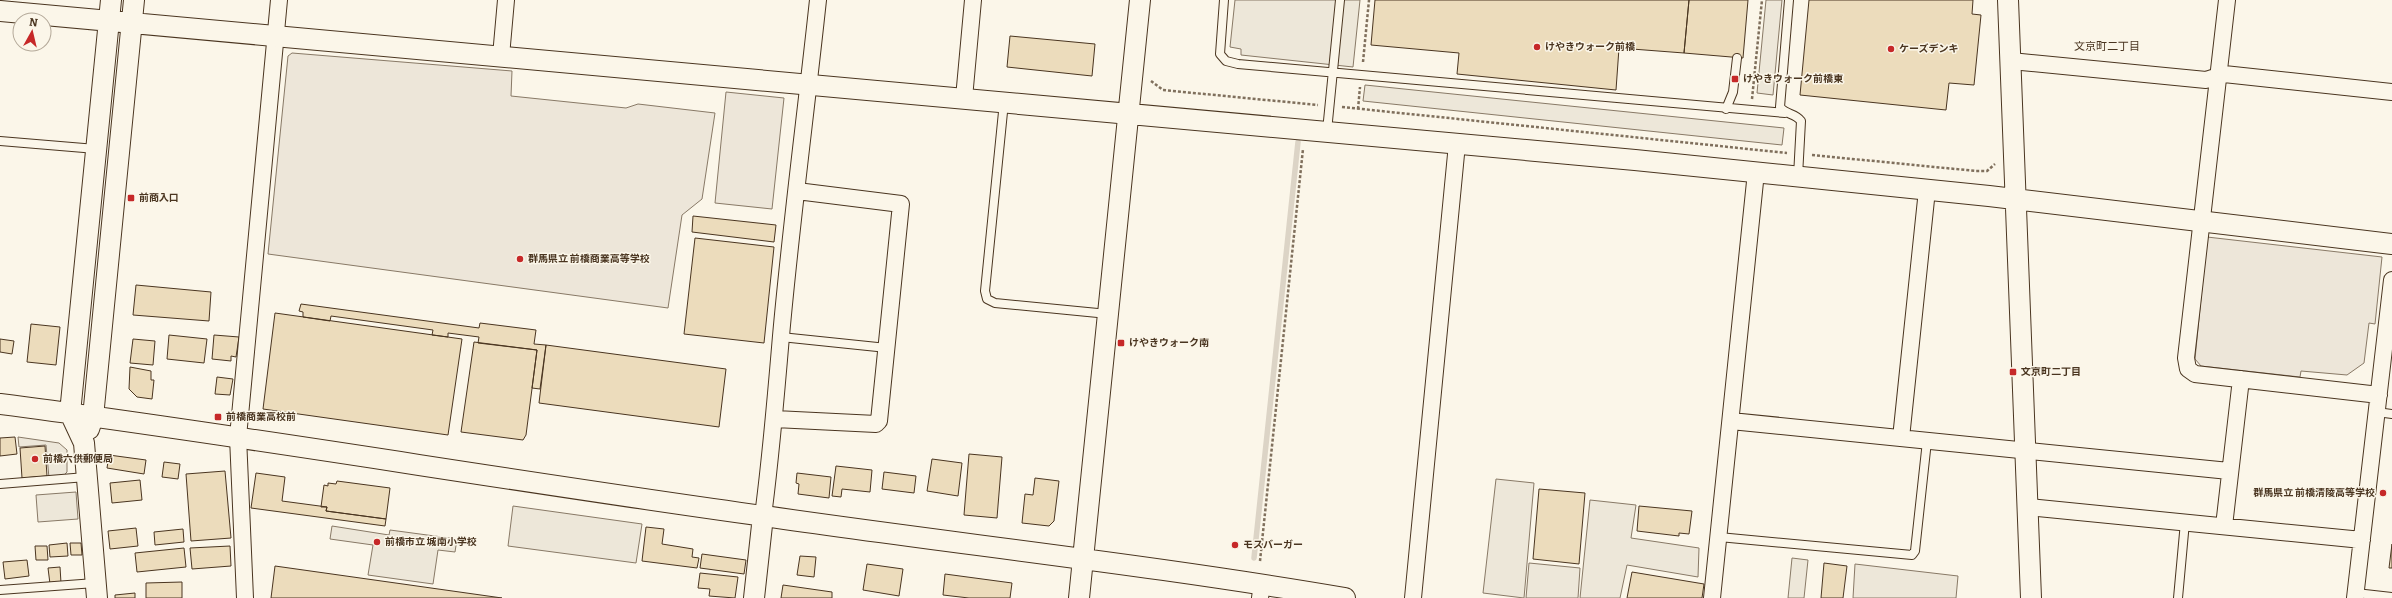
<svg xmlns="http://www.w3.org/2000/svg" width="2392" height="598" font-family="Bitter,'Noto Sans JP',serif">
<style>
.green{fill:#ede6d9;stroke:#887966}
.parking{fill:#ede7d9;stroke:#887966}
.lines{fill:none;stroke-linecap:round;stroke-linejoin:round}
.stream{stroke:#dcd4c6;stroke-width:5.5}
.building{fill:#ecdcbc;stroke:#4a3520}
.service-casing{stroke:#4a3520;stroke-width:10}
.minor-casing{stroke:#4a3520;stroke-width:18}
.tertiary-casing{stroke:#4a3520;stroke-width:22}
.path{stroke:#7f6f5c;stroke-width:2.5;stroke-dasharray:3 2;stroke-linecap:butt}
.service{stroke:#fbf6e9;stroke-width:8}
.minor{stroke:#fbf6e9;stroke-width:16}
.tertiary{stroke:#fbf6e9;stroke-width:20}
.poi-dot{fill:#c62828;stroke:#fbf6e9;stroke-width:1.5}
.labels{text-anchor:middle;dominant-baseline:central;stroke-width:3;stroke-linejoin:round;paint-order:stroke}
.poi-label{font-size:10px;font-weight:bold;fill:#4a3520;stroke:#fbf6e9;text-anchor:start}
.neighbourhood-label{font-size:11px;fill:#4a3520;stroke:#fbf6e9}
</style>
<rect width="100%" height="100%" fill="#fbf6e9"/>
<path class="green" d="M292 53 512 71 511 96 626 108 638 104 715 113 702 199 682 215 668 308 268 254 288 56Z
M726 92 784 98 772 209 715 203Z
M2207 237 2382 257 2375 324 2369 323 2364 363 2347 375 2301 371 2300 377 2201 366 2195 359Z"/>
<path class="parking" d="M1235 0H1360L1353 67 1241 55V49L1230 47Z
M1766 0H1782L1773 95 1757 93Z
M1365 85 1784 128 1782 145 1363 101Z
M18 437 59 443 67 450V472L62 477 49 478 46 445 19 447Z
M1496 479 1534 483 1524 598 1483 593Z
M76 492 78 519 38 522 36 495Z
M1590 500 1636 505 1631 538 1699 548 1698 577 1627 565 1620 598H1580Z
M513 506 642 524 636 563 508 546Z
M332 526 389 535 390 530 457 539 455 552 438 550 433 584 368 575 373 545 330 539Z
M1792 558 1808 560 1804 598H1788Z
M1529 563 1580 568 1578 598H1526Z
M1855 564 1958 576 1956 598H1853Z"/>
<g class="lines">
<path class="stream" d="M1254 558 1298 142"/>
</g>
<path class="building" d="M1375 0H1689L1684 53 1619 48 1616 90 1457 74 1459 53 1371 45Z
M1689 0H1748L1743 58 1684 53Z
M1809 0H1973L1972 14 1981 15 1974 85 1949 83 1946 110 1800 95Z
M1010 36 1095 44 1092 76 1007 67Z
M693 216 776 225 774 242 692 232Z
M695 238 774 247 764 343 684 334Z
M136 285 211 292 209 321 133 315Z
M301 304 479 328 480 323 536 330 534 344 546 345 540 389 532 388 537 350 478 343 479 337 448 333V337L432 335 433 330 331 316 330 321 303 317V312L299 311Z
M275 313 462 339 448 435 263 409Z
M31 324 60 327 56 365 27 362Z
M169 335 207 339 204 363 167 359Z
M214 335 239 337 236 357 231 356V361L212 359Z
M0 339 14 341 12 354 0 352Z
M133 339 155 341 153 365 130 363Z
M474 342 537 350 526 435 523 440 461 432Z
M546 345 726 369 719 427 539 403Z
M130 367 151 371V380H154L152 399 137 397 129 389Z
M217 377 233 379 230 395 215 394Z
M15 437 17 454 0 456V438Z
M45 446 47 476 22 478 20 448Z
M969 454 1002 457 997 518 964 515Z
M109 455 146 460 144 474 107 468Z
M932 459 962 463 958 496 927 491Z
M164 462 180 464 178 479 162 477Z
M836 466 872 470 870 492 842 489 841 497 832 496Z
M225 471 231 538 191 541 186 474Z
M884 472 916 476 914 493 882 489Z
M256 473 285 477 282 501 327 507 326 511 386 519 385 526 251 508Z
M797 473 831 477 829 498 798 494 799 484 796 483Z
M1035 478 1059 481 1054 521 1049 526 1022 523 1025 494 1033 495Z
M140 480 142 500 112 503 110 483Z
M337 481 390 488 386 519 326 511 327 507H321L324 485 328 486V483L336 484Z
M1539 489 1585 493 1579 564 1533 559Z
M1639 506 1692 511 1689 534 1679 533V536L1637 531Z
M646 527 664 529 662 544 693 549 692 557 699 558 697 568 642 561Z
M136 528 138 546 110 549 108 531Z
M183 529 184 542 155 545 154 532Z
M67 543 68 556 50 557 49 545Z
M70 543H81L82 555H71Z
M2392 544V568H2389Z
M35 546H47L48 560H36Z
M230 546 231 566 192 569 190 548Z
M184 548 186 567 137 572 135 553Z
M702 554 746 560 744 574 700 568Z
M800 556 816 557 814 577 797 575Z
M27 560 29 576 5 579 3 562Z
M1824 563 1847 566 1843 598H1821Z
M867 564 903 569 899 596 863 590Z
M275 566 502 598H271Z
M60 567 61 583 50 584 48 568Z
M1632 572 1704 584 1702 598H1627Z
M700 573 738 577 735 598 709 596 710 589 698 588Z
M945 574 1012 583 1010 598H969L943 595Z
M182 582V598H146V583Z
M783 585 832 592V598H781Z
M135 593V598H115V595Z"/>
<g class="lines">
<defs>
<path id="service" d="M1224 0 1220 54 1226 61 1238 64 1785 113
M1789 0 1780 107C1786 115 1795 113 1801 121L1798 176
M1004 102 985 291 987 299 995 303 1108 314
M1726 109 1733 92 1737 58
M1327 131 1340 0
M0 141 96 149
M781 337 887 348
M2377 412 2392 414
M0 484 86 477
M1719 537 1912 555 1915 551 1927 441
M0 590 95 583
M2356 593 2392 597
M2178 598 2185 522"/>
<path id="minor" d="M2227 0 2186 358 2188 369 2195 374 2379 395
M501 56 506 0
M2011 61 2206 80 2224 74 2392 92
M964 98 973 0
M775 419 876 424 879 421 901 204 797 191
M1731 421 2229 471
M1901 438 1927 190
M2028 507 2362 540
M763 516C771 456 776 396 781 336 791 224 806 112 818 0
M2224 526 2241 379
M245 598 238 437 279 0
M1260 598 1262 584
M1413 598 1457 144
M1712 598 1756 172
M2355 598 2392 280"/>
<path id="tertiary" d="M2008 0 2031 598
M0 11 1635 160 1989 196 2392 244
M0 404C255 437 509 481 764 516 957 544 1152 565 1345 598
M89 429 93 417 134 0
M97 598 84 443 70 413 111 0
M754 598 763 516
M1079 598 1140 0"/>
</defs>
<use href="#service" class="service-casing"/>
<use href="#minor" class="minor-casing"/>
<use href="#tertiary" class="tertiary-casing"/>
<path class="path" d="M1363 62 1369 0
M1151 81 1163 90 1318 105
M1752 99 1762 0
M1342 107 1787 153
M1358 109 1360 87
M1812 155 1976 171H1987L1995 164
M1260 561 1303 149"/>
<use href="#service" class="service"/>
<use href="#minor" class="minor"/>
<use href="#tertiary" class="tertiary"/>
</g>
<g class="poi-dot">
<circle cx="1537" cy="47" r="4"/>
<circle cx="1891" cy="49" r="4"/>
<rect x="1731" y="75" width="8" height="8" rx="2"/>
<rect x="127" y="194" width="8" height="8" rx="2"/>
<circle cx="520" cy="259" r="4"/>
<rect x="1117" y="339" width="8" height="8" rx="2"/>
<rect x="2009" y="368" width="8" height="8" rx="2"/>
<rect x="214" y="413" width="8" height="8" rx="2"/>
<circle cx="35" cy="459" r="4"/>
<circle cx="2383" cy="493" r="4"/>
<circle cx="377" cy="542" r="4"/>
<circle cx="1235" cy="545" r="4"/>
</g>
<g class="labels">
<g class="poi-label">
<text x="1545" y="47">けやきウォーク前橋</text>
<text x="1899" y="49">ケーズデンキ</text>
<text x="1743" y="79">けやきウォーク前橋東</text>
<text x="139" y="198">前商入口</text>
<text x="528" y="259">群馬県立 前橋商業高等学校</text>
<text x="1129" y="343">けやきウォーク南</text>
<text x="2021" y="372">文京町二丁目</text>
<text x="226" y="417">前橋商業高校前</text>
<text x="43" y="459">前橋六供郵便局</text>
<text x="2375" y="493" text-anchor="end">群馬県立 前橋清陵高等学校</text>
<text x="385" y="542">前橋市立 城南小学校</text>
<text x="1243" y="545">モスバーガー</text>
</g>
<g class="neighbourhood-label">
<text x="2107" y="46">文京町二丁目</text>
</g>
</g>
<g transform="translate(32 32) rotate(8)"><circle r="19" fill="#fbf6e9" stroke="#b4a999"/>
<path d="M0-3L7 15L0 10L-7 15Z" fill="#c62828"/>
<text y="-6" font-size="11" font-weight="bold" text-anchor="middle" fill="#4a3520">N</text>
</g>
</svg>
